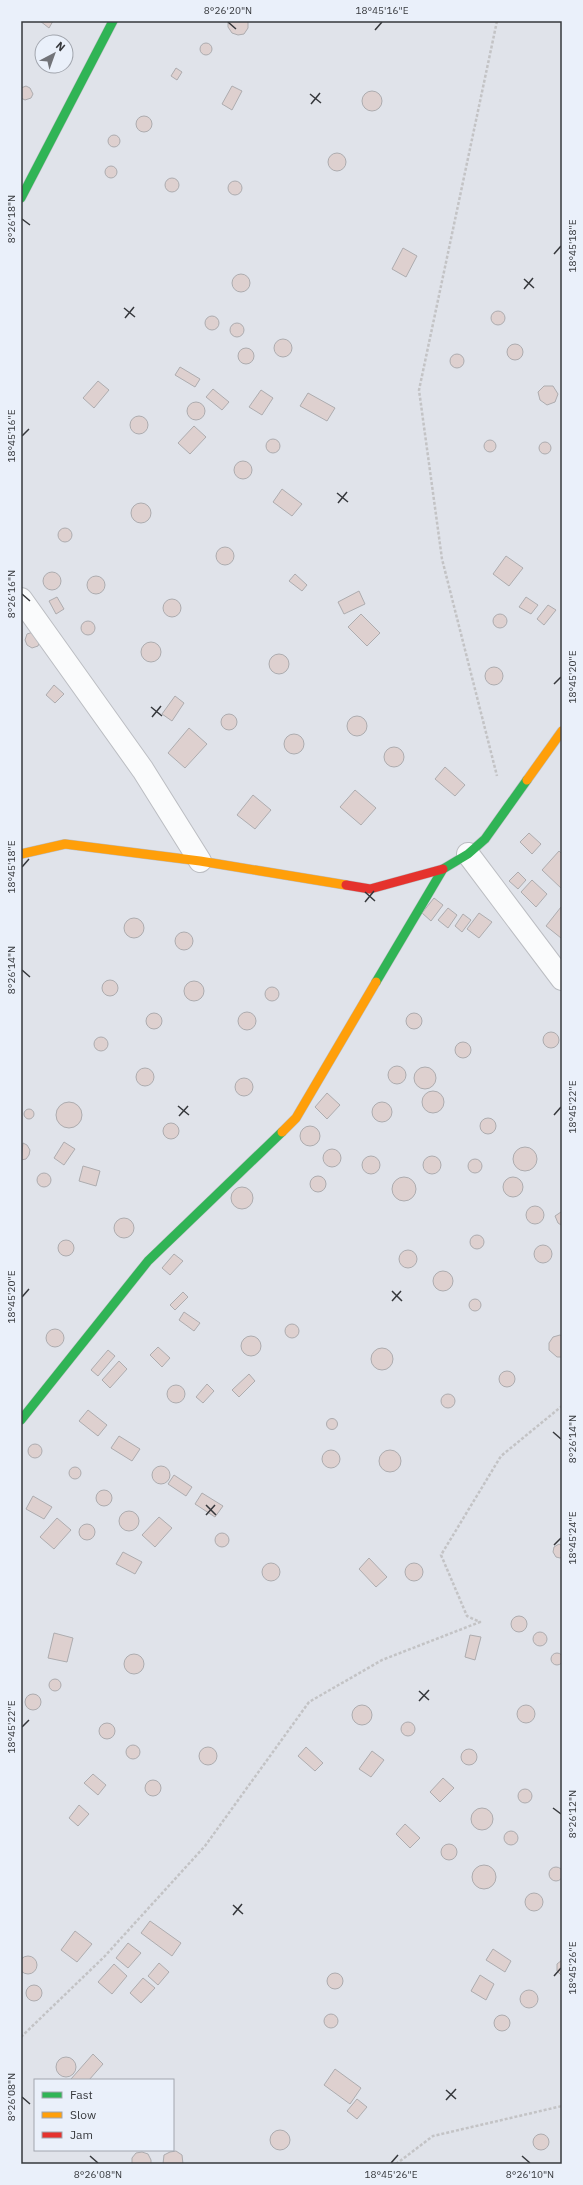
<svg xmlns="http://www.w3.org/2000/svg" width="583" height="2185" font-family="'IBM Plex Sans',sans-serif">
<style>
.building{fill:#ded0cf;stroke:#adacaf}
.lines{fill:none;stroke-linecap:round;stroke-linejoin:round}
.street-casing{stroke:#bbbdc2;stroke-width:24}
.fast-casing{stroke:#bbbdc2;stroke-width:10}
.slow-casing{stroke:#bbbdc2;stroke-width:10}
.jam-casing{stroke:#bbbdc2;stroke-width:10}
.path{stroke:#c3c3c5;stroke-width:2.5;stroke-dasharray:3 2;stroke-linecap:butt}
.street{stroke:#fafbfc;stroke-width:22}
.fast{stroke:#30b455;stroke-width:9}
.slow{stroke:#ff9f0a;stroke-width:9}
.jam{stroke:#e5322d;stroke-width:9}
.ticks{fill:none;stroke:#36383c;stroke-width:1.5}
.neatline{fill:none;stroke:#36383c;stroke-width:1.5}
.ticks-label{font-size:10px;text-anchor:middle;fill:#36383c}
</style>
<rect width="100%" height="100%" fill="#e0e3ea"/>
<path class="building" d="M40 21H53L49 28Z
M228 21H248V28L244 34 238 35 232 33 228 27Z
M200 49a6 6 0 1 1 12 0a6 6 0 1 1-12 0Z
M176 68 182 72 177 80 171 76Z
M26 86 30 88 33 94 31 98 25 100 21 98V88Z
M232 86 242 91 232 110 222 104Z
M362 101a10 10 0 1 1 20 0a10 10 0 1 1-20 0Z
M136 124a8 8 0 1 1 16 0a8 8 0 1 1-16 0Z
M108 141a6 6 0 1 1 12 0a6 6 0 1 1-12 0Z
M328 162a9 9 0 1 1 18 0a9 9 0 1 1-18 0Z
M105 172a6 6 0 1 1 12 0a6 6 0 1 1-12 0Z
M165 185a7 7 0 1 1 14 0a7 7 0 1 1-14 0Z
M228 188a7 7 0 1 1 14 0a7 7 0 1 1-14 0Z
M403 248 417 256 406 277 392 269Z
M232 283a9 9 0 1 1 18 0a9 9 0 1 1-18 0Z
M491 318a7 7 0 1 1 14 0a7 7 0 1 1-14 0Z
M205 323a7 7 0 1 1 14 0a7 7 0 1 1-14 0Z
M230 330a7 7 0 1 1 14 0a7 7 0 1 1-14 0Z
M274 348a9 9 0 1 1 18 0a9 9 0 1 1-18 0Z
M507 352a8 8 0 1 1 16 0a8 8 0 1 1-16 0Z
M238 356a8 8 0 1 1 16 0a8 8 0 1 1-16 0Z
M450 361a7 7 0 1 1 14 0a7 7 0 1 1-14 0Z
M180 367 200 379 195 387 175 375Z
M98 381 109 390 94 408 83 398Z
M544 386H553L558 394 555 402 547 405 540 400 538 392Z
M213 389 229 402 222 410 206 397Z
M261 390 273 398 262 415 249 407Z
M308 393 335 408 327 421 300 406Z
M187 411a9 9 0 1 1 18 0a9 9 0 1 1-18 0Z
M130 425a9 9 0 1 1 18 0a9 9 0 1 1-18 0Z
M194 426 206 437 190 454 178 443Z
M266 446a7 7 0 1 1 14 0a7 7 0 1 1-14 0Z
M484 446a6 6 0 1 1 12 0a6 6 0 1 1-12 0Z
M539 448a6 6 0 1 1 12 0a6 6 0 1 1-12 0Z
M234 470a9 9 0 1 1 18 0a9 9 0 1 1-18 0Z
M282 489 302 504 292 516 273 502Z
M131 513a10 10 0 1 1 20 0a10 10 0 1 1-20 0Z
M58 535a7 7 0 1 1 14 0a7 7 0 1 1-14 0Z
M216 556a9 9 0 1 1 18 0a9 9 0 1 1-18 0Z
M506 556 523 568 509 586 493 574Z
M43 581a9 9 0 1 1 18 0a9 9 0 1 1-18 0Z
M295 574 307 585 302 591 289 581Z
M87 585a9 9 0 1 1 18 0a9 9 0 1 1-18 0Z
M359 591 365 604 344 614 338 602Z
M57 597 64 609 56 614 49 601Z
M526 597 538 605 531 614 519 607Z
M163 608a9 9 0 1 1 18 0a9 9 0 1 1-18 0Z
M548 605 556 610 544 625 537 619Z
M361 614 380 633 367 646 348 627Z
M493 621a7 7 0 1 1 14 0a7 7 0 1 1-14 0Z
M81 628a7 7 0 1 1 14 0a7 7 0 1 1-14 0Z
M33 632 40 641 38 646 32 648 27 645 25 640 27 634Z
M141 652a10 10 0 1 1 20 0a10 10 0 1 1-20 0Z
M269 664a10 10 0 1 1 20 0a10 10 0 1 1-20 0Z
M485 676a9 9 0 1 1 18 0a9 9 0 1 1-18 0Z
M54 685 64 694 55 703 46 695Z
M175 696 184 703 172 721 162 714Z
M221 722a8 8 0 1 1 16 0a8 8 0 1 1-16 0Z
M347 726a10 10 0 1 1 20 0a10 10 0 1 1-20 0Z
M189 728 207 744 185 768 168 753Z
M284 744a10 10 0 1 1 20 0a10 10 0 1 1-20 0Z
M384 757a10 10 0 1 1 20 0a10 10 0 1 1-20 0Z
M445 767 465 785 455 796 435 779Z
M355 790 376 808 361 825 340 807Z
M253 795 271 810 255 829 237 815Z
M529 833 541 844 532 854 520 842Z
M559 851 562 854V889L542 870Z
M518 872 526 880 518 889 509 881Z
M532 880 547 894 536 907 521 892Z
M434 898 443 905 431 921 422 913Z
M561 907 562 936 561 938 546 926Z
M448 908 457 915 448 928 438 920Z
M479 913 492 922 479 938 467 929Z
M463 914 471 920 462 932 455 926Z
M124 928a10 10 0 1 1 20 0a10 10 0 1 1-20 0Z
M175 941a9 9 0 1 1 18 0a9 9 0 1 1-18 0Z
M102 988a8 8 0 1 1 16 0a8 8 0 1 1-16 0Z
M184 991a10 10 0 1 1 20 0a10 10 0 1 1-20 0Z
M265 994a7 7 0 1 1 14 0a7 7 0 1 1-14 0Z
M238 1021a9 9 0 1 1 18 0a9 9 0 1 1-18 0Z
M146 1021a8 8 0 1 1 16 0a8 8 0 1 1-16 0Z
M406 1021a8 8 0 1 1 16 0a8 8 0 1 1-16 0Z
M543 1040a8 8 0 1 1 16 0a8 8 0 1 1-16 0Z
M94 1044a7 7 0 1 1 14 0a7 7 0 1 1-14 0Z
M455 1050a8 8 0 1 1 16 0a8 8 0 1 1-16 0Z
M388 1075a9 9 0 1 1 18 0a9 9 0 1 1-18 0Z
M414 1078a11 11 0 1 1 22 0a11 11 0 1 1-22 0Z
M136 1077a9 9 0 1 1 18 0a9 9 0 1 1-18 0Z
M235 1087a9 9 0 1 1 18 0a9 9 0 1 1-18 0Z
M422 1102a11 11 0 1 1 22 0a11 11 0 1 1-22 0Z
M327 1093 340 1105 327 1119 315 1107Z
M372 1112a10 10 0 1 1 20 0a10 10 0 1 1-20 0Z
M56 1115a13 13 0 1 1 26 0a13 13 0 1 1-26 0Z
M24 1114a5 5 0 1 1 10 0a5 5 0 1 1-10 0Z
M480 1126a8 8 0 1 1 16 0a8 8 0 1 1-16 0Z
M163 1131a8 8 0 1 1 16 0a8 8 0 1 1-16 0Z
M300 1136a10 10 0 1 1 20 0a10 10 0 1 1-20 0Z
M64 1142 75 1149 64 1165 54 1158Z
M23 1143 27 1145 30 1150 29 1155 26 1159 21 1160Z
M513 1159a12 12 0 1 1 24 0a12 12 0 1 1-24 0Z
M323 1158a9 9 0 1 1 18 0a9 9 0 1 1-18 0Z
M423 1165a9 9 0 1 1 18 0a9 9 0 1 1-18 0Z
M362 1165a9 9 0 1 1 18 0a9 9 0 1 1-18 0Z
M468 1166a7 7 0 1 1 14 0a7 7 0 1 1-14 0Z
M83 1166 100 1171 96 1186 79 1181Z
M37 1180a7 7 0 1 1 14 0a7 7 0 1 1-14 0Z
M310 1184a8 8 0 1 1 16 0a8 8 0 1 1-16 0Z
M503 1187a10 10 0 1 1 20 0a10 10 0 1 1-20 0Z
M392 1189a12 12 0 1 1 24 0a12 12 0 1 1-24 0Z
M231 1198a11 11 0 1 1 22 0a11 11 0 1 1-22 0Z
M526 1215a9 9 0 1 1 18 0a9 9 0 1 1-18 0Z
M561 1212H562L561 1225 558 1223 555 1216Z
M114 1228a10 10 0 1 1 20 0a10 10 0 1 1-20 0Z
M470 1242a7 7 0 1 1 14 0a7 7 0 1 1-14 0Z
M58 1248a8 8 0 1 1 16 0a8 8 0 1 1-16 0Z
M534 1254a9 9 0 1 1 18 0a9 9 0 1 1-18 0Z
M399 1259a9 9 0 1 1 18 0a9 9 0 1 1-18 0Z
M174 1254 183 1261 170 1275 162 1268Z
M433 1281a10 10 0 1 1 20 0a10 10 0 1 1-20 0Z
M183 1292 188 1297 175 1310 170 1305Z
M469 1305a6 6 0 1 1 12 0a6 6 0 1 1-12 0Z
M184 1312 200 1323 194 1331 179 1320Z
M285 1331a7 7 0 1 1 14 0a7 7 0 1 1-14 0Z
M46 1338a9 9 0 1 1 18 0a9 9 0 1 1-18 0Z
M560 1335 562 1336V1357H557L549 1350V1343L553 1337Z
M241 1346a10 10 0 1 1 20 0a10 10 0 1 1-20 0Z
M158 1347 170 1358 162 1367 150 1355Z
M371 1359a11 11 0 1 1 22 0a11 11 0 1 1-22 0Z
M108 1350 115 1356 98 1376 91 1370Z
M119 1361 127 1369 110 1388 102 1380Z
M499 1379a8 8 0 1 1 16 0a8 8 0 1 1-16 0Z
M249 1374 255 1381 239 1397 232 1390Z
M207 1384 214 1391 203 1403 196 1397Z
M167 1394a9 9 0 1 1 18 0a9 9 0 1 1-18 0Z
M441 1401a7 7 0 1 1 14 0a7 7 0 1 1-14 0Z
M88 1410 107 1425 98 1436 79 1421Z
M326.5 1424a5.5 5.5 0 1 1 11 0a5.5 5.5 0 1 1-11 0Z
M119 1436 140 1449 132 1461 111 1448Z
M28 1451a7 7 0 1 1 14 0a7 7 0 1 1-14 0Z
M322 1459a9 9 0 1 1 18 0a9 9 0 1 1-18 0Z
M379 1461a11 11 0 1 1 22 0a11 11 0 1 1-22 0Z
M152 1475a9 9 0 1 1 18 0a9 9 0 1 1-18 0Z
M69 1473a6 6 0 1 1 12 0a6 6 0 1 1-12 0Z
M174 1475 192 1487 186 1496 168 1484Z
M96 1498a8 8 0 1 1 16 0a8 8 0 1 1-16 0Z
M202 1493 223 1506 215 1517 195 1504Z
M33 1496 52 1507 44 1519 26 1509Z
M119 1521a10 10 0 1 1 20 0a10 10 0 1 1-20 0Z
M159 1517 172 1528 155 1547 142 1535Z
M57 1518 71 1530 54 1549 40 1537Z
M79 1532a8 8 0 1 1 16 0a8 8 0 1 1-16 0Z
M215 1540a7 7 0 1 1 14 0a7 7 0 1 1-14 0Z
M559 1544 562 1546V1557L560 1558 556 1557 553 1552 554 1547Z
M123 1552 142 1562 135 1574 116 1564Z
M369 1558 387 1577 376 1587 359 1569Z
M262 1572a9 9 0 1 1 18 0a9 9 0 1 1-18 0Z
M405 1572a9 9 0 1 1 18 0a9 9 0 1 1-18 0Z
M511 1624a8 8 0 1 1 16 0a8 8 0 1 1-16 0Z
M533 1639a7 7 0 1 1 14 0a7 7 0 1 1-14 0Z
M54 1633 73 1638 67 1662 48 1658Z
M470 1635 481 1637 475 1660 465 1657Z
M551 1659a6 6 0 1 1 12 0a6 6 0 1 1-12 0Z
M124 1664a10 10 0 1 1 20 0a10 10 0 1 1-20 0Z
M49 1685a6 6 0 1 1 12 0a6 6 0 1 1-12 0Z
M25 1702a8 8 0 1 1 16 0a8 8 0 1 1-16 0Z
M517 1714a9 9 0 1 1 18 0a9 9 0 1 1-18 0Z
M352 1715a10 10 0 1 1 20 0a10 10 0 1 1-20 0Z
M401 1729a7 7 0 1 1 14 0a7 7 0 1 1-14 0Z
M99 1731a8 8 0 1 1 16 0a8 8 0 1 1-16 0Z
M126 1752a7 7 0 1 1 14 0a7 7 0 1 1-14 0Z
M306 1747 323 1763 315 1771 298 1756Z
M199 1756a9 9 0 1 1 18 0a9 9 0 1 1-18 0Z
M461 1757a8 8 0 1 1 16 0a8 8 0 1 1-16 0Z
M372 1751 384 1760 371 1777 359 1769Z
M93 1774 106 1785 98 1795 84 1783Z
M443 1778 454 1788 440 1802 430 1792Z
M145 1788a8 8 0 1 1 16 0a8 8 0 1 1-16 0Z
M518 1796a7 7 0 1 1 14 0a7 7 0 1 1-14 0Z
M79 1805 89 1814 78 1826 69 1818Z
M471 1819a11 11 0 1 1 22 0a11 11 0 1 1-22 0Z
M405 1824 420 1838 410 1848 396 1834Z
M504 1838a7 7 0 1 1 14 0a7 7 0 1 1-14 0Z
M441 1852a8 8 0 1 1 16 0a8 8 0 1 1-16 0Z
M472 1877a12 12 0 1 1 24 0a12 12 0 1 1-24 0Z
M549 1874a7 7 0 1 1 14 0a7 7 0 1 1-14 0Z
M525 1902a9 9 0 1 1 18 0a9 9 0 1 1-18 0Z
M150 1921 181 1943 172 1956 141 1933Z
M75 1931 92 1944 77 1962 61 1950Z
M128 1943 141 1953 128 1968 116 1958Z
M493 1949 511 1961 505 1972 486 1960Z
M19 1965a9 9 0 1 1 18 0a9 9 0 1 1-18 0Z
M562 1960V1976L557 1971V1964Z
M159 1963 169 1972 158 1985 148 1976Z
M114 1964 127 1976 112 1994 98 1982Z
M327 1981a8 8 0 1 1 16 0a8 8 0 1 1-16 0Z
M480 1975 494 1984 486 2000 471 1991Z
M143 1978 155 1988 141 2003 130 1993Z
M26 1993a8 8 0 1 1 16 0a8 8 0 1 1-16 0Z
M520 1999a9 9 0 1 1 18 0a9 9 0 1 1-18 0Z
M324 2021a7 7 0 1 1 14 0a7 7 0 1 1-14 0Z
M494 2023a8 8 0 1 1 16 0a8 8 0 1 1-16 0Z
M93 2054 103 2064 89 2080H72L71 2079Z
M56 2067a10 10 0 1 1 20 0a10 10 0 1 1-20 0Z
M335 2069 361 2088 350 2104 324 2085Z
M357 2099 367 2107 357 2119 347 2111Z
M270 2140a10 10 0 1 1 20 0a10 10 0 1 1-20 0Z
M533 2142a8 8 0 1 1 16 0a8 8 0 1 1-16 0Z
M176 2151 182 2155 183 2164H163L164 2155 170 2152Z
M142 2152 148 2154 151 2160V2164H132V2158L136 2153Z"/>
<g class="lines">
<defs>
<path id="street" d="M21 599 143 770 200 861
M468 854 562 979"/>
<path id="fast" d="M21 198 113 21
M376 982 443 869 468 854 485 839 527 780
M21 1420 148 1261 282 1132"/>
<path id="slow" d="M527 780 562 731
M21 854 65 844 200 861 346 885
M282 1132 296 1118 376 982"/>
<path id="jam" d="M346 885 370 889 443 869"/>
</defs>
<use href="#street" class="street-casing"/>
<use href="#fast" class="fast-casing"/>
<use href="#slow" class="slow-casing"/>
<use href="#jam" class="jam-casing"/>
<path class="path" d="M497 21 419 390 442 559 497 776
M21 2037 104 1957 205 1846 309 1702 382 1660 480 1622 467 1616 441 1555 501 1456 562 1406
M396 2164 433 2136 562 2106"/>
<use href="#street" class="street"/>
<use href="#fast" class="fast"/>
<use href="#slow" class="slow"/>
<use href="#jam" class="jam"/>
</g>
<path class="ticks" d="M228 22 236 29M375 30 382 22M310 94 321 103M311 104 320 93M22 219 30 225M554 254 561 246M524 279 534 288M524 289 533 278M124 308 135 317M125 318 134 307M22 436 29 429M337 493 348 502M338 503 347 492M22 594 30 601M554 684 561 677M151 707 162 716M152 717 161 706M22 867 29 859M365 892 375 901M365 902 374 891M22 970 30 977M178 1106 189 1115M554 1115 561 1107M179 1116 188 1106M392 1291 402 1301M22 1297 29 1289M392 1301 401 1291M553 1432 561 1439M206 1505 216 1515M206 1515 215 1505M554 1545 561 1538M419 1691 429 1700M419 1701 429 1690M22 1727 29 1720M553 1808 561 1814M233 1905 243 1914M233 1915 242 1904M554 1976 561 1968M446 2090 456 2099M22 2097 30 2104M446 2100 456 2089M90 2156 98 2163M522 2156 530 2163M391 2163 398 2155"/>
<rect width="583" height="2185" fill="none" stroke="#eaf0fa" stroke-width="44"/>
<rect x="34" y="2079" width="140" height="72" fill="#eaf0fa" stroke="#a2a6ae"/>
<rect x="42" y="2092" width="20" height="6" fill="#30b455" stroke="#a2a6ae"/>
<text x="70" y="2099" font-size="12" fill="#36383c">Fast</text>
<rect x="42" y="2112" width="20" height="6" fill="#ff9f0a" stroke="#a2a6ae"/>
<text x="70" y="2119" font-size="12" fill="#36383c">Slow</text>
<rect x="42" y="2132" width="20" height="6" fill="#e5322d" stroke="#a2a6ae"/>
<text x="70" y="2139" font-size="12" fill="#36383c">Jam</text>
<g transform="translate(54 54) rotate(41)"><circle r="19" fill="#eaf0fa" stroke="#a2a6ae"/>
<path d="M0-3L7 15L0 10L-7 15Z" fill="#727479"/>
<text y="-6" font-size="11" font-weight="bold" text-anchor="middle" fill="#36383c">N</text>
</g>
<rect x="22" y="22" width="539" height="2141" class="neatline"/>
<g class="ticks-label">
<text x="228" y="14">8°26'20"N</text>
<text x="382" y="14">18°45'16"E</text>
<text transform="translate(11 219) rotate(-90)" y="4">8°26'18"N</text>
<text transform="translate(572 246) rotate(-90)" y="4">18°45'18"E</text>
<text transform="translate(11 436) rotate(-90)" y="4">18°45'16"E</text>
<text transform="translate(11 594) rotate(-90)" y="4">8°26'16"N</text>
<text transform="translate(572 677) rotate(-90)" y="4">18°45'20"E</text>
<text transform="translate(11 867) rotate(-90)" y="4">18°45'18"E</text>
<text transform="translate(11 970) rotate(-90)" y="4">8°26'14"N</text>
<text transform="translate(572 1107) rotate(-90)" y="4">18°45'22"E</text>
<text transform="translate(11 1297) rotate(-90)" y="4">18°45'20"E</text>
<text transform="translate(572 1439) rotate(-90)" y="4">8°26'14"N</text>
<text transform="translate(572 1538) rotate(-90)" y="4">18°45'24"E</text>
<text transform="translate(11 1727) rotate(-90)" y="4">18°45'22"E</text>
<text transform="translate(572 1814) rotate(-90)" y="4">8°26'12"N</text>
<text transform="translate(572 1968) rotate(-90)" y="4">18°45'26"E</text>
<text transform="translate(11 2097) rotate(-90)" y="4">8°26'08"N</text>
<text x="98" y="2178">8°26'08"N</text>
<text x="391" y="2178">18°45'26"E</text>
<text x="530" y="2178">8°26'10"N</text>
</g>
</svg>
